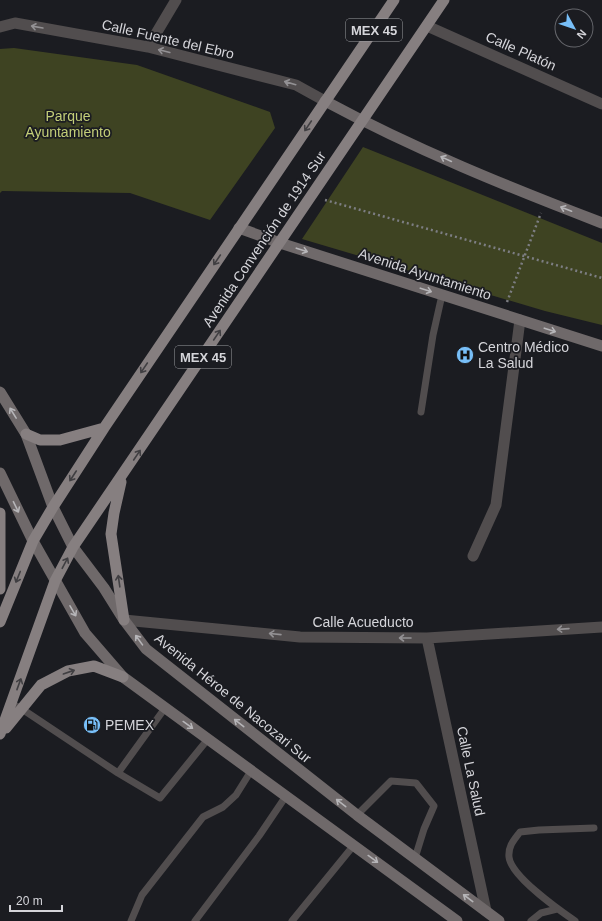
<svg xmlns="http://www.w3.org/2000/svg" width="602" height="921" font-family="Helvetica,sans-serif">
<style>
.green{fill:#3e4322}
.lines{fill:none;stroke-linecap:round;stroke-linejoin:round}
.path{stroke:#7d7e83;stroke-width:2.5;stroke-dasharray:2 3;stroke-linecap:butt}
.service{stroke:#514d4e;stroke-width:7}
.minor{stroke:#514d4e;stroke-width:11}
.secondary{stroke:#6f696a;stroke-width:11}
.primary{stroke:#867f80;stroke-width:11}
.oneway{stroke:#939194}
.oneway2{stroke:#403f42}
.oneway3{stroke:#b6b5b8}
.labels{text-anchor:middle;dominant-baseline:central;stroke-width:3.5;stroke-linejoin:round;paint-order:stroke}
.shield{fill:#1b1c21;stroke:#9d9ea2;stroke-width:1}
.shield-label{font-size:13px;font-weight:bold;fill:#d5d5da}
.street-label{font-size:14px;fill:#d5d5da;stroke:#1b1c21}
.park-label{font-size:14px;fill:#c3ce78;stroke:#1b1c21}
.poi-label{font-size:14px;fill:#d5d5da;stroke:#1b1c21;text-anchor:start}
</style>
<rect width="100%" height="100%" fill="#1b1c21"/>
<path class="green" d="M14 48 137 65 270 112 275 128 210 220 130 193 2 191 0 193V49Z
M363 147 602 243V325L545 311 302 239Z"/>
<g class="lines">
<path class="path" d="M325 200 602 278
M507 302 541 213"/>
<path class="service" d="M421 412 433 335 442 295
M12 704 22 709 118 773 160 798 208 739
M118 773 165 708
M357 815 391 781 416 783 434 806 424 829 415 858
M131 921 142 895 203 817 223 807 236 795 251 771
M195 921 259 836 286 796
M292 921 354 845
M531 921 541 913 557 909
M575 921C559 910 511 876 509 857 508 846 514 840 520 832L539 830 594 828"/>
<path class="minor" d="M427 26 602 104
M0 27 15 23 148 47 296 85 325 101
M148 47 176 0
M473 556 496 505 520 320
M124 620 300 637 427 638 602 627
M427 638 486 911"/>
<path class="secondary" d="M325 101C414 149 508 187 602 223
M239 228 280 243 602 346
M0 392 26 434 53 507 73 547 104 588 124 620 146 649 357 815 499 921
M0 473 33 541 85 633 123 677 457 921"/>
<path class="primary" d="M26 434 40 440H60L104 428
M121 482 114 513 111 534 124 620
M0 513V589
M0 622 33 541 53 507 104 428 394 0
M6 728 41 685 68 671 94 666 123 677
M0 734 55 581 73 547 444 0"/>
</g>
<defs><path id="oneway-shaft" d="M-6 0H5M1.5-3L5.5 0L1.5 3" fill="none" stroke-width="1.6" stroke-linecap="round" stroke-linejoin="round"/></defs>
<g class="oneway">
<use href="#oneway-shaft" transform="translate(37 27) rotate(-170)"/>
<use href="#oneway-shaft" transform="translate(164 51) rotate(-166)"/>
<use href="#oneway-shaft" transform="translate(290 83) rotate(-164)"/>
<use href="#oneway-shaft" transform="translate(563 629) rotate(176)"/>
<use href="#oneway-shaft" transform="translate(275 634) rotate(-174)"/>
<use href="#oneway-shaft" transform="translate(405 638) rotate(-180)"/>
</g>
<g class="oneway2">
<use href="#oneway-shaft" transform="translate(308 126) rotate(124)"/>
<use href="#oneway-shaft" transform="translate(217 260) rotate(124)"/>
<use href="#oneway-shaft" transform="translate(217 335) rotate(-56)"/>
<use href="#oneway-shaft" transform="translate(144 368) rotate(124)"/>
<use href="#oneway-shaft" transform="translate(137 455) rotate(-56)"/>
<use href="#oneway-shaft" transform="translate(73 476) rotate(123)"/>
<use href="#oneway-shaft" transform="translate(65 563) rotate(-62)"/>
<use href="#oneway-shaft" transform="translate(18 577) rotate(112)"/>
<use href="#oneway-shaft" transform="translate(119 581) rotate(-98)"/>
<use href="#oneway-shaft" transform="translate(69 672) rotate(-19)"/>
<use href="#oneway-shaft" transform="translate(19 684) rotate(-70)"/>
</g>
<g class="oneway3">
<use href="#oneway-shaft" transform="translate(446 159) rotate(-155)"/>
<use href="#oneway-shaft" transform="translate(566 209) rotate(-159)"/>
<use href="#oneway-shaft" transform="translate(302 250) rotate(18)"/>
<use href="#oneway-shaft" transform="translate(426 290) rotate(18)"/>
<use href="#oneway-shaft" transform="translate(550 330) rotate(18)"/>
<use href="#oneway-shaft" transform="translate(13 413) rotate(-122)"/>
<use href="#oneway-shaft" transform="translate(16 507) rotate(64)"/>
<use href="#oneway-shaft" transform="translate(73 611) rotate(60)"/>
<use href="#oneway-shaft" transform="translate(139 640) rotate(-126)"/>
<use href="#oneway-shaft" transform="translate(239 723) rotate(-142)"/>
<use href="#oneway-shaft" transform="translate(188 725) rotate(36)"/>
<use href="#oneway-shaft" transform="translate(341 803) rotate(-142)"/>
<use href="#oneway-shaft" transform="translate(373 859) rotate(36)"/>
<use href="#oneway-shaft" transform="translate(468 898) rotate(-143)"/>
</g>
<defs>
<symbol id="hospital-disc" viewBox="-11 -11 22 22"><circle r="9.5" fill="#78bff8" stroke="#1b1c21"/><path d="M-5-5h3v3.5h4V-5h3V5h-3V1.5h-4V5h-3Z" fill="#111"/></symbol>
<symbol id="fuel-disc" viewBox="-11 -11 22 22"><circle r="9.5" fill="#78bff8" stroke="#1b1c21"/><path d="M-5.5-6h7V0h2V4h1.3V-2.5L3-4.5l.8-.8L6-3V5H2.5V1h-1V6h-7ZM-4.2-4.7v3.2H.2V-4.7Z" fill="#111"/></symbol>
</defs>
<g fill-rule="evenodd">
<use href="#hospital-disc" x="455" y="345" width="20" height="20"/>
<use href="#fuel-disc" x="82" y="715" width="20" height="20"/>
</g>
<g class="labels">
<g class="shield">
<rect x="346" y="19" width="56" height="22" rx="3"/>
<rect x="175" y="346" width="56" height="22" rx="3"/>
</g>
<g class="shield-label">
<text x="374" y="30">MEX 45</text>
<text x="203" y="357">MEX 45</text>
</g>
<g class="street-label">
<text transform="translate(168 39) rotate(13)">Calle Fuente del Ebro</text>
<text transform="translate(521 51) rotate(24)">Calle Platón</text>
<text transform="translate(264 239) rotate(-56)">Avenida Convención de 1914 Sur</text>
<text transform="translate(425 274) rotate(18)">Avenida Ayuntamiento</text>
<text x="363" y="622">Calle Acueducto</text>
<text transform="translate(233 698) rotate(39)">Avenida Héroe de Nacozari Sur</text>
<text transform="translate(471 771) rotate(78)">Calle La Salud</text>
</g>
<g class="park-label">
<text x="68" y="116">Parque<tspan x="68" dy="16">Ayuntamiento</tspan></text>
</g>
<g class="poi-label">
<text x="478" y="347">Centro Médico<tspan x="478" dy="16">La Salud</tspan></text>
<text x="105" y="725">PEMEX</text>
</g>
</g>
<g transform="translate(574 28) rotate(130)"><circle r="19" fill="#1b1c21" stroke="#65666b"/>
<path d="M0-3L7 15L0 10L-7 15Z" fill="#78bff8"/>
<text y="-6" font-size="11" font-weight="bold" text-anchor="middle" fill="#d5d5da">N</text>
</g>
<path d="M10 905v6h52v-6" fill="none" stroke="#d5d5da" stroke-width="2"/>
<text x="16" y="905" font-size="12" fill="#d5d5da" stroke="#1b1c21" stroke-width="3" paint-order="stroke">20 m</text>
</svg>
